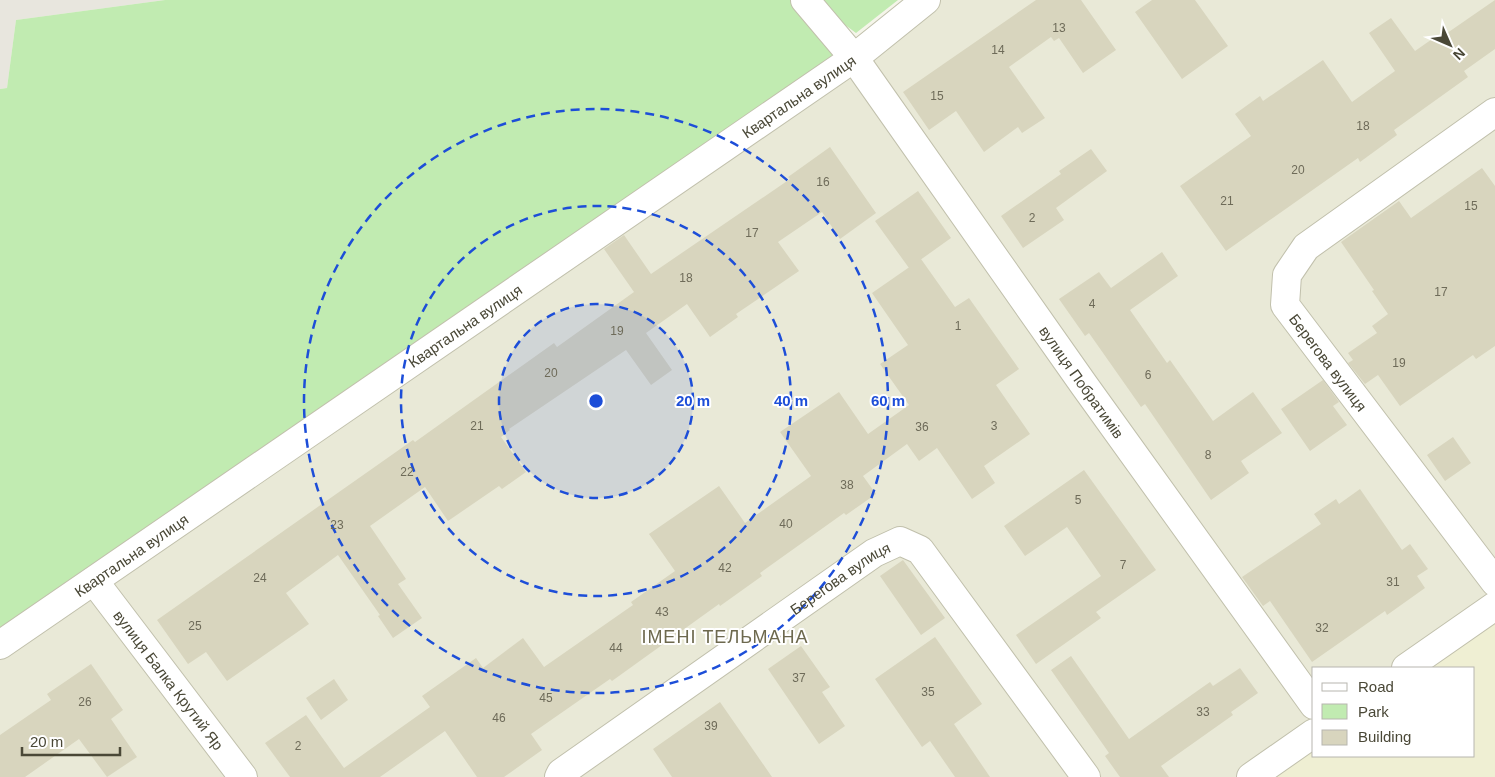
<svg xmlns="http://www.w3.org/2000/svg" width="1495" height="777" font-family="Arial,sans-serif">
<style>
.residential{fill:#e9e9d7}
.industrial{fill:#e8e6de}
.education{fill:#efefd3}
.green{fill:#c1ebb1}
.building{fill:#d8d5be}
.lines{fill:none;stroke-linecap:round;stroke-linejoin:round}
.minor-casing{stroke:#c1c0ac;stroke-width:30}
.minor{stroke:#fff;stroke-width:28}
.ring{fill:none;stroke:#1d4ed8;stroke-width:2.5;stroke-dasharray:9 6}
.labels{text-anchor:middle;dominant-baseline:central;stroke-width:4;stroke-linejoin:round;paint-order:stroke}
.number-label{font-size:12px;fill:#6e6b59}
.street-label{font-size:15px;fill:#4a4837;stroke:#fff}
.quarter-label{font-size:18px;letter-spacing:1px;fill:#6d694e;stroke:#fff}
.centre{fill:#1d4ed8;stroke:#fff;stroke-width:2.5}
.ring-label{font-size:15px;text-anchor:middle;font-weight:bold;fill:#1d4ed8;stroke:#fff;stroke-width:4;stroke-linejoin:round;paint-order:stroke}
</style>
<rect width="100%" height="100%" fill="#f5f5ea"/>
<path class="residential" d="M926 0H1495V606L1406 668H1314V733L1251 777H0V645Z"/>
<path class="industrial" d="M0 0H165L16 20 7 88 0 89Z"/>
<path class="education" d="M1495 622V777H1273L1314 748V756H1474V668H1429Z"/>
<path class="green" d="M165 0H805L854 58 0 645V89L7 88 16 20Z
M819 0H898L856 33 833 16Z"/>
<path class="building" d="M1036 0H1081L1116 50 1083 73 1059 38 1054 41 1051 37 1009 67 1045 118 1022 133 1018 127 984 152 956 111 929 130 903 92Z
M1152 0H1195L1228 46 1182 79 1135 12Z
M1495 0V49L1464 71 1468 77 1394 130 1397 135 1360 162 1358 158 1226 251 1180 186 1251 136 1235 114 1260 96 1263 101 1323 60 1352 102 1395 71 1369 33 1391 18 1415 51 1438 35 1440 38Z
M830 147 876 213 840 239 822 212 778 242 799 271 736 314 738 317 710 337 687 304 646 333 672 370 651 385 626 350 509 429 510 430 501 437 526 472 502 489 499 486 448 521 425 487 370 526 406 579 398 584 422 618 393 638 378 616 380 615 338 555 286 593 309 624 227 681 206 652 188 664 157 620 413 440 415 442 554 343 557 347 634 292 604 249 624 235 651 274 790 179 788 177Z
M1091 149 1107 171 1056 208 1064 220 1023 248 1001 216 1061 174 1059 171Z
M1482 168 1495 186V346L1476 359 1473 355 1400 406 1378 375 1365 384 1348 363 1353 360 1348 353 1377 333 1372 326 1388 314 1372 291 1374 290 1341 242 1399 201 1411 218Z
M918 191 951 238 909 268 875 221Z
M1162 252 1178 276 1130 310 1167 363 1170 360 1213 421 1253 392 1282 433 1241 461 1249 473 1211 500 1145 404 1141 407 1089 333 1085 336 1059 299 1099 272 1111 288Z
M921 259 955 307 969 298 1019 369 996 385 1030 434 984 466 995 483 972 499 937 448 919 461 907 444 863 476 876 494 846 515 844 513 760 573 762 576 720 606 719 604 612 681 610 679 531 734 542 750 504 777H477L445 731 380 777H290L265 743 306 715 344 768 430 707 422 696 476 658 483 668 523 638 544 667 633 605 631 602 675 571 649 534 719 486 745 523 811 476 780 432 839 392 868 434 909 405 880 364 908 345 872 293Z
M1323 380 1339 402 1333 406 1347 425 1310 451 1281 409Z
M1453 437 1471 463 1445 481 1427 455Z
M1084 470 1156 570 1096 612 1101 618 1036 664 1016 635 1101 576 1067 527 1025 556 1004 526Z
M1360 489 1402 550 1410 544 1428 569 1417 576 1425 588 1387 615 1385 611 1312 662 1270 601 1263 606 1242 577 1321 524 1314 514 1336 499 1339 504Z
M903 560 945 618 921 635 880 576Z
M935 637 982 704 954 724 990 777H955L930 741 922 747 875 679Z
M801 646 830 687 822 692 845 726 819 744 768 669Z
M1071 656 1129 739 1210 682 1213 686 1240 668 1258 693 1231 712 1233 715 1161 766 1169 777H1120L1105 756 1109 753 1051 670Z
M91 664 123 710 111 719 137 757 107 777 79 739 25 777H0V735L51 700 47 694Z
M334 679 348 700 321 720 306 698Z
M720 702 772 777H672L653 749Z"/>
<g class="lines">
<defs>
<g id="minor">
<path id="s1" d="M805 0 854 58 1084 385 1314 705"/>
<path id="s2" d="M1495 112 1306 247 1287 275 1285 305 1495 582"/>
<path id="s3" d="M94 581 243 777"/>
<path id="s4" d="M0 645 854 58 926 0"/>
<path d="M1406 668 1495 606"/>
<path id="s5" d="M559 777 561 773 874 553 900 541 920 550 1086 777"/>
<path d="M1251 777 1314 733"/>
</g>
</defs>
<use href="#minor" class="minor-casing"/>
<use href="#minor" class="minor"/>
</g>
<circle cx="596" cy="401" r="97" fill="#1d4ed8" fill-opacity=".12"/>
<g class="ring">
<circle cx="596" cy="401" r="97"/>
<circle cx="596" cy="401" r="195"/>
<circle cx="596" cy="401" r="292"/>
</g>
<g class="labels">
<g class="number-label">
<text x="1059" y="28">13</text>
<text x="998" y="50">14</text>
<text x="937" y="96">15</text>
<text x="1363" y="126">18</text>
<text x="1298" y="170">20</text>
<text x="823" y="182">16</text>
<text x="1227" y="201">21</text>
<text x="1471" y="206">15</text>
<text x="1032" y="218">2</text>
<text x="752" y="233">17</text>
<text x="686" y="278">18</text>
<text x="1441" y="292">17</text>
<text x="1092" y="304">4</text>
<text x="958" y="326">1</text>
<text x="617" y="331">19</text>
<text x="1399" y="363">19</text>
<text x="551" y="373">20</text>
<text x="1148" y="375">6</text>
<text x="477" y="426">21</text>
<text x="994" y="426">3</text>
<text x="922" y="427">36</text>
<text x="1208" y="455">8</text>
<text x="407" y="472">22</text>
<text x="847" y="485">38</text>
<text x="1078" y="500">5</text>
<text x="786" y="524">40</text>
<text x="337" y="525">23</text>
<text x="1123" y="565">7</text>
<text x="725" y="568">42</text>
<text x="260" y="578">24</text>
<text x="1393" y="582">31</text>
<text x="662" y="612">43</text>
<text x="195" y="626">25</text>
<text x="1322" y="628">32</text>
<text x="616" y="648">44</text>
<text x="799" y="678">37</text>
<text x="928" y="692">35</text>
<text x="546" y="698">45</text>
<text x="85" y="702">26</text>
<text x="1203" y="712">33</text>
<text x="499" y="718">46</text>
<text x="711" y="726">39</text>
<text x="298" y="746">2</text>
</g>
<g class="street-label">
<text stroke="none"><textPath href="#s4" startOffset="969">Квартальна вулиця</textPath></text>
<text stroke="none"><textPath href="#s4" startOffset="564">Квартальна вулиця</textPath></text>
<text stroke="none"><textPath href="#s2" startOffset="368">Берегова вулиця</textPath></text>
<text stroke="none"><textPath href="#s1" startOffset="472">вулиця Побратимів</textPath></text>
<text stroke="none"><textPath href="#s4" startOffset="159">Квартальна вулиця</textPath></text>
<text stroke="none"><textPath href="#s5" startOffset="345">Берегова вулиця</textPath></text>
<text stroke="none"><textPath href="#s3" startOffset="124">вулиця Балка Крутий Яр</textPath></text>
</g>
<g class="quarter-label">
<text x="725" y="637">ІМЕНІ ТЕЛЬМАНА</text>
</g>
</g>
<circle cx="596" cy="401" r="8" class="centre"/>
<g class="ring-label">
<text x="693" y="406">20 m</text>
<text x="791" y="406">40 m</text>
<text x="888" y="406">60 m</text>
</g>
<rect x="1312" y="667" width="162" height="90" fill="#ffffff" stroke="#b7b6af"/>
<rect x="1322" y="683" width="25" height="8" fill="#ffffff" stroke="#b7b6af"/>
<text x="1358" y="692" font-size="15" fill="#4a4837">Road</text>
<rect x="1322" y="704" width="25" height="15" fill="#c1ebb1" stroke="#b7b6af"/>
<text x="1358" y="717" font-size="15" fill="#4a4837">Park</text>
<rect x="1322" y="730" width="25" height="15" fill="#d8d5be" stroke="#b7b6af"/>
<text x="1358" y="742" font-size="15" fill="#4a4837">Building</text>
<g transform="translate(1450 45) rotate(135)" stroke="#ffffff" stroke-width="4" paint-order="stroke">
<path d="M0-4L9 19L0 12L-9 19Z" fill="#4a4837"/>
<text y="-8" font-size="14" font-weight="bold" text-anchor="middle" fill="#4a4837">N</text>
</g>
<path d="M22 747v8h98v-8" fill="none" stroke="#4a4837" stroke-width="2.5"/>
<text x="30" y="747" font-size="15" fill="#4a4837" stroke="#ffffff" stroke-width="4" paint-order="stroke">20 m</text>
</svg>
